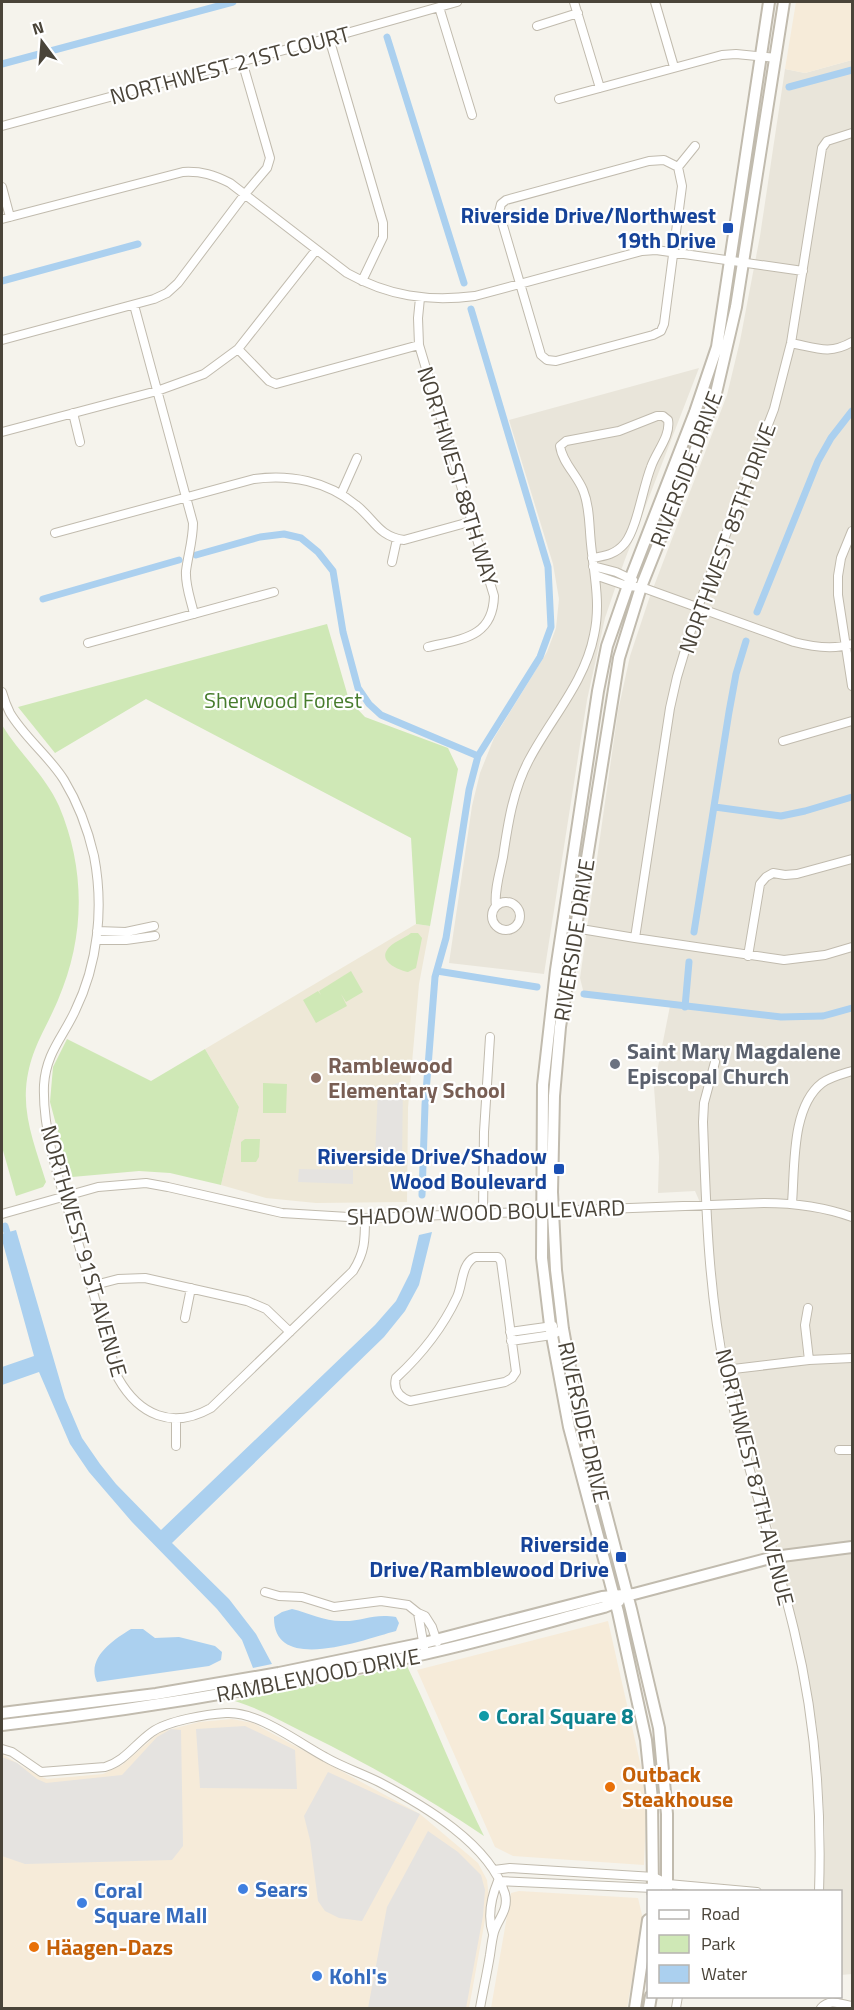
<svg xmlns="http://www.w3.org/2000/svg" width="854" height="2010" font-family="'Titillium Web',sans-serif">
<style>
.residential{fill:#e9e5da}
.commercial{fill:#f6ebd9}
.education{fill:#eee8d7}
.green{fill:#cfe8b6}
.parking{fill:#e5e3e0}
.water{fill:#abd0ef}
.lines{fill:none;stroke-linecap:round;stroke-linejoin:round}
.canal{stroke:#abd0ef;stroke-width:7}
.minor-casing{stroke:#c1bbae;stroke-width:10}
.tertiary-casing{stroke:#c1bbae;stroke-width:14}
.minor{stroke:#fff;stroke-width:8}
.tertiary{stroke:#fff;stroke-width:10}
.transit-dot{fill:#1a4fb4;stroke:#fff;stroke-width:2}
.worship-dot{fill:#6b7280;stroke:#fff;stroke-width:2}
.education-dot{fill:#8d6e63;stroke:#fff;stroke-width:2}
.culture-dot{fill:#0f9aa8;stroke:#fff;stroke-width:2}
.food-dot{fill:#e8710a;stroke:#fff;stroke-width:2}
.shop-dot{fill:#3f7fe0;stroke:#fff;stroke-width:2}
.labels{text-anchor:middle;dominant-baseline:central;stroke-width:4.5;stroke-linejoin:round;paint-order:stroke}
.street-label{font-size:22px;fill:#4a4439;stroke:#fff}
.transit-label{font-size:22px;font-weight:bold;fill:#164399;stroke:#fff;text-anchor:end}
.park-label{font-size:22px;fill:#477c2d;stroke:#fff}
.worship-label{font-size:22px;font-weight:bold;fill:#5b616d;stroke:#fff;text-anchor:start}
.education-label{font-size:22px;font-weight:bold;fill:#785e54;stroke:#fff;text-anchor:start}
.culture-label{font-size:22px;font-weight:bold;fill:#0d838f;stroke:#fff;text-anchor:start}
.food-label{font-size:22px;font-weight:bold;fill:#c56008;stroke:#fff;text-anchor:start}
.shop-label{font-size:22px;font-weight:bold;fill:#366cbe;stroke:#fff;text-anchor:start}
</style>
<rect width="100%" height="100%" fill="#f5f3ec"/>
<path class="residential" d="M852 60V1974L841 1975 840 1892 823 1891 825 1834 822 1779 817 1728 810 1689 778 1548 737 1402 721 1323 711 1228 695 1191 658 1193 659 1157 654 1087 670 1006 584 994 580 978 618 711 630 656 649 599 727 395 740 341 760 236 785 69 805 73Z
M699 368 624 562 605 618 587 700 544 974 449 963 472 806 480 773 494 738 547 652 556 628 559 599 553 564 509 420Z"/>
<path class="commercial" d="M796 2H852V60L805 73 785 69Z
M608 1621 647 1793 644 1865 513 1856 495 1847 417 1670Z
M232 1719 253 1723 420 1814 478 1863 487 1880 489 1898 469 2008H2V1754L37 1775 47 1779 103 1774 122 1765 160 1732 199 1722Z
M519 1891 638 1898 643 1919 627 2008H491L511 1893Z"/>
<path class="education" d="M416 924 430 926 419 984 408 1108 407 1202 316 1203 266 1198 221 1185 239 1107 205 1049Z"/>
<path class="green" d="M327 624 349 700 365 717 448 748 458 769 430 926 416 924 411 838 146 699 55 753 18 707Z
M2 725C19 753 45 775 59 806 86 870 85 937 58 1000 44 1033 29 1051 26 1089 24 1121 37 1152 46 1182L43 1187 16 1196 2 1147Z
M411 933H418L422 938 416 968 408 972C399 970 379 962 387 950 391 943 405 938 411 933Z
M351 971 363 992 346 1002 341 994 347 1006 316 1023 303 1000 318 991 321 995 319 991Z
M67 1039 151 1081 205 1049 239 1107 221 1185 170 1173 139 1171 72 1177 69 1173 50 1102 53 1067Z
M263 1083 287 1084 286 1113H263Z
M245 1139H260L259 1157 256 1162H241V1142Z
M407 1666C434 1722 456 1780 484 1836 428 1798 370 1765 309 1735 284 1723 261 1709 235 1701Z"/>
<path class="parking" d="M403 1081 402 1164 388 1165V1156H375L378 1090Z
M299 1169 353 1170V1184L298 1182Z
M245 1726 295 1750 297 1789 200 1788 196 1729Z
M171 1729 181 1730 183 1846 172 1860 25 1864 2 1856V1757L17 1763 37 1779 46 1783 122 1775 157 1737Z
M328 1772 420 1814 362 1921 339 1918 325 1911 318 1901 310 1840 304 1816Z
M428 1831 458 1852 481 1875 485 1890 483 1916 466 2008H368L387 1907Z"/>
<path class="water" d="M16 1230 65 1398 82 1438 100 1464 116 1484 161 1530 375 1325 396 1301 410 1273 419 1235 432 1232 419 1285 405 1311 384 1337 172 1543 229 1599 256 1634 272 1664 253 1668 242 1640 217 1609 132 1522 89 1472 70 1444 39 1372 2 1385V1367L34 1356 2 1240V1234Z
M292 1609C309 1613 326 1622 344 1621 364 1621 374 1613 396 1617L399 1623 396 1631C365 1639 273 1675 274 1617L282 1612Z
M131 1629H143L155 1638 179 1637 215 1646 222 1652 221 1660 209 1666 97 1682C86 1658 113 1640 131 1629Z"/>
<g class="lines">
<path class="canal" d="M387 37 464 283
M2 64 233 2
M789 87 852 70
M2 281 138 244
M196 555 260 537 284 534 301 538 318 552 333 571 343 632 358 688 369 704 381 715 478 756
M43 599 179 560
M757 612 818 461 831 438 852 411
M715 807 781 816 805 811 852 797
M694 932 729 712 736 674 746 641
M437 971 537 987
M584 994 781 1017 823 1016 852 1008
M685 1007 689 962
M422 1195 425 1105 435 977 446 938 469 790 478 756 540 657 551 627 548 567 471 309
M5 1226 9 1239"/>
<defs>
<path id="minor" d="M574 2 600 88
M655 2 674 67
M439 7 472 115
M537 26 578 13
M329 38 383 223V237L362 281
M559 99 722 55 736 54 776 58
M2 126 329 38 457 2
M664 160 678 167 682 186 664 324 661 331 653 335 556 361 547 360 541 355 499 212 501 204 506 200 649 161Z
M678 167 695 146
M2 187 10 217
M2 219 183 172C202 171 214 175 230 183L347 273C388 296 428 302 475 296L642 251 656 250 803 271
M420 298 418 318 419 345 494 596C493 638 461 639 428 647
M134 305 193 523C193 540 188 555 186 571 185 586 191 600 194 614
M2 340 154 299 167 293 178 283 245 194 267 168 270 158 242 61
M791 343C817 348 829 355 852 342
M238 349 269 381 276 384 419 345
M73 413 80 442
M2 432 157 391 204 374 238 349 316 250
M341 494 357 458
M852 531 841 558 838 576V595L852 686
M55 533 254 479C290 474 327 481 356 505 375 520 378 536 404 540L473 521
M392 562 397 539
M593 566 616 572 633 580
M595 575 627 586 641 587 794 642C813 647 833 650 852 644
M88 643 274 592
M2 692C4 699 7 707 10 713 25 738 49 756 64 780 78 803 88 830 94 856 104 908 98 964 75 1011 63 1037 46 1053 44 1085 42 1135 63 1192 77 1239 91 1285 105 1332 118 1378 139 1415 172 1430 211 1408L353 1271C365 1252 365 1240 365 1218
M783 741 852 721
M492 916a14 14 0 1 1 28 0a14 14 0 1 1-28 0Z
M496 906C494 891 500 872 503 857 508 823 513 790 529 760 551 718 585 682 594 635 601 604 594 575 591 544 589 526 590 507 583 490 577 475 562 462 560 446L566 441 619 431 657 416H663L668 420C671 436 656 452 651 467 643 487 637 528 625 543 616 554 606 556 592 558
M563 926 635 938 784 960 825 955 852 947
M97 931 126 932 154 926
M635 938 670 708 677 677 698 607 774 409 791 343 822 148 827 141 852 133
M97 940H126L155 936
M748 956 760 884 766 877 773 873 785 875 797 874 852 859
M715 1062 704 1103 703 1122C706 1205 708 1289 725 1371 743 1458 773 1543 794 1630 815 1716 822 1803 819 1892
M792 1203C795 1167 791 1107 822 1083 830 1077 842 1074 852 1071
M483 1213 484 1132 490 1037
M2 1214 98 1187 146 1183 168 1187 282 1213 365 1218 764 1203C795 1203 824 1207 852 1217
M475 1257H498L501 1261 516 1372 512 1378 505 1382 410 1401C399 1397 393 1389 396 1378 422 1354 442 1329 457 1297 463 1284 461 1264 475 1257Z
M91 1286 118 1279 145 1278 247 1301 266 1309 290 1332
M808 1308 805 1325 809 1360
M185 1318 191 1288
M510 1332 553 1326
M511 1341 552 1335 563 1329
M725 1370 809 1360 852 1358
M176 1419V1446
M839 1450H852
M265 1592 279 1596 302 1597 334 1607 381 1601 408 1605 418 1613 425 1616 432 1627 437 1642
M418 1613 424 1647
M2 1749 12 1752 41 1772 105 1767C125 1761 135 1744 152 1732 167 1721 207 1714 226 1713 258 1711 297 1742 325 1757 342 1767 361 1773 379 1782 423 1805 490 1844 505 1894 509 1910 498 1919 494 1932 492 1939 491 1948 490 1955 487 1973 483 1991 480 2008
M494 1870 510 1868 654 1877 668 1884
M498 1881 653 1888 668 1884 757 1892
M493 1934C487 1916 491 1898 498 1881
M676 2008 678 1996
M821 2008C830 1998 840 2004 852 2006"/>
<path id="tertiary" d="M2 1713 156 1694 279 1673 424 1643 602 1597 634 1594 774 1557 852 1547
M2 1725C144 1709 284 1685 424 1654 484 1641 544 1623 604 1607L619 1601
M653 1892 652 1799 646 1740 618 1612 569 1427 550 1325 542 1258 543 1085 556 970 598 691 607 646 631 577 695 412 717 347 769 2
M667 1892V1814L659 1728 631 1609 575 1395 563 1329 556 1270 552 1192 554 1096 560 1027 619 658 641 587 694 454 716 393 736 307 784 2
M635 2008 648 1920
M649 2008 651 1996"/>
</defs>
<use href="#minor" class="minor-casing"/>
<use href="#tertiary" class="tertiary-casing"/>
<use href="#minor" class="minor"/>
<use href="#tertiary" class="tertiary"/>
</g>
<g class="transit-dot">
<rect x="722" y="222" width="12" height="12" rx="3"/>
<rect x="553" y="1163" width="12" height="12" rx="3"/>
<rect x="615" y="1551" width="12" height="12" rx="3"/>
</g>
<circle class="worship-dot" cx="615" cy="1064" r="6"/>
<circle class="education-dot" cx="316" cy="1078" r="6"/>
<circle class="culture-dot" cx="484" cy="1716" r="6"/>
<g class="food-dot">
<circle cx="610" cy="1787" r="6"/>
<circle cx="34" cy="1947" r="6"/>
</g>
<g class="shop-dot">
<circle cx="243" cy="1889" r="6"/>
<circle cx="82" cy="1903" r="6"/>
<circle cx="317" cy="1976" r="6"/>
</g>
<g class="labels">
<g class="street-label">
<text transform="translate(230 65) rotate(-15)">NORTHWEST 21ST COURT</text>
<text transform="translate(686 469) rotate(-69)">RIVERSIDE DRIVE</text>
<text transform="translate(458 476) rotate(73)">NORTHWEST 88TH WAY</text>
<text transform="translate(727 538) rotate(-70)">NORTHWEST 85TH DRIVE</text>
<text transform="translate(574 940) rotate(-81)">RIVERSIDE DRIVE</text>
<text transform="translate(486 1212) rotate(-2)">SHADOW WOOD BOULEVARD</text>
<text transform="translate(84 1251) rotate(74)">NORTHWEST 91ST AVENUE</text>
<text transform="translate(584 1422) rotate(77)">RIVERSIDE DRIVE</text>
<text transform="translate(755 1477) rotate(76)">NORTHWEST 87TH AVENUE</text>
<text transform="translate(318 1675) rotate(-11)">RAMBLEWOOD DRIVE</text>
</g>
<g class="transit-label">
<text x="716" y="215">Riverside Drive/Northwest<tspan x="716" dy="25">19th Drive</tspan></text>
<text x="547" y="1156">Riverside Drive/Shadow<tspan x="547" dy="25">Wood Boulevard</tspan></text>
<text x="609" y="1544">Riverside<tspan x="609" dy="25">Drive/Ramblewood Drive</tspan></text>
</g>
<g class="park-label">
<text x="283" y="700">Sherwood Forest</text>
</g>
<g class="worship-label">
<text x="627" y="1051">Saint Mary Magdalene<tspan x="627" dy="25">Episcopal Church</tspan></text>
</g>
<g class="education-label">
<text x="328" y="1065">Ramblewood<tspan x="328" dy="25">Elementary School</tspan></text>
</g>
<g class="culture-label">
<text x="496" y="1716">Coral Square 8</text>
</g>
<g class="food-label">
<text x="622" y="1774">Outback<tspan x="622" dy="25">Steakhouse</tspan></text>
<text x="46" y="1947">Häagen-Dazs</text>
</g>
<g class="shop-label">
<text x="255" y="1889">Sears</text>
<text x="94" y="1890">Coral<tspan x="94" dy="25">Square Mall</tspan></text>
<text x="329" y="1976">Kohl's</text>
</g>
</g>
<rect width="854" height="2010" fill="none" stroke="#4a4439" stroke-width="6"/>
<rect x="647" y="1890" width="195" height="108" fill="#ffffff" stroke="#b7b4b0" stroke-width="1.5"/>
<rect x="659" y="1910" width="30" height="9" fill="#ffffff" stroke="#b7b4b0" stroke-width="1.5"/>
<text x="701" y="1920" font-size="18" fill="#4a4439">Road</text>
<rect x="659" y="1935" width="30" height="18" fill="#cfe8b6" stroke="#b7b4b0" stroke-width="1.5"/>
<text x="701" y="1950" font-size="18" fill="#4a4439">Park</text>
<rect x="659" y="1965" width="30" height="18" fill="#abd0ef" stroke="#b7b4b0" stroke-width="1.5"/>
<text x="701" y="1980" font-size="18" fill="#4a4439">Water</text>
<g transform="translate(42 42) rotate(344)" stroke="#ffffff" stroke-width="4.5" paint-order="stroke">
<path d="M0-4.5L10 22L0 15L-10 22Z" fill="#4a4439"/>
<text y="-9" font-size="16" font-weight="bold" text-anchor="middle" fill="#4a4439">N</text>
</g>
</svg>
